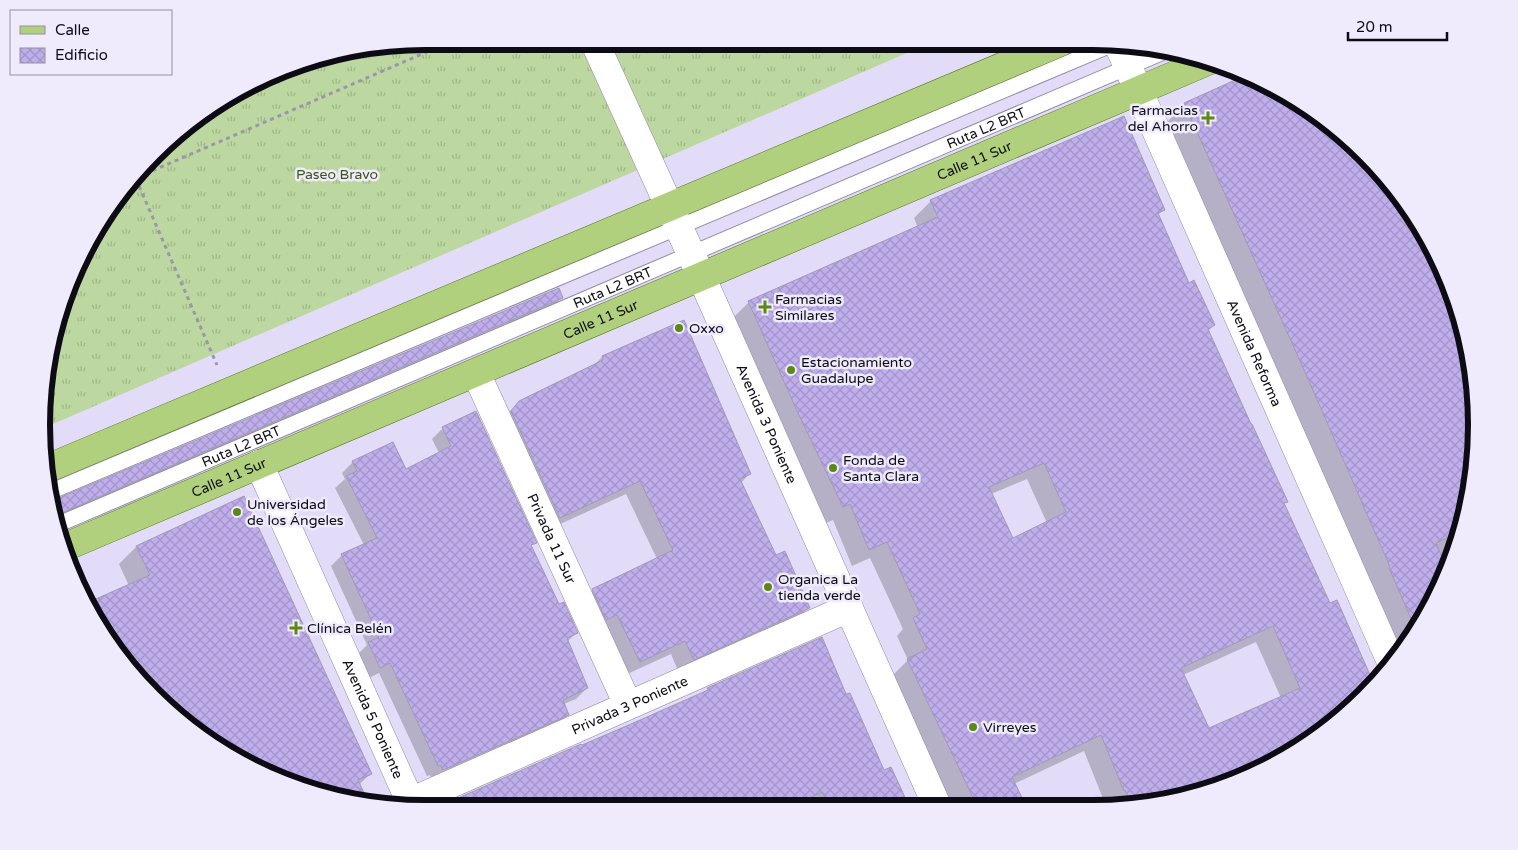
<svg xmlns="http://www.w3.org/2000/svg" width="1518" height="850" font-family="'Varela Round',sans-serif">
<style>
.grass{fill:url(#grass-tufts)}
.shadow{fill:#0003;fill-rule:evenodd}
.building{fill:url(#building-cross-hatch);stroke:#a19ab4;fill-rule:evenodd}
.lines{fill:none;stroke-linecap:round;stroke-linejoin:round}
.service-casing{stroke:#928ca5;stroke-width:17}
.minor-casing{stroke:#928ca5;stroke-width:29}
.primary-casing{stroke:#547720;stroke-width:29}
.path{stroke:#9c96ac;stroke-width:3;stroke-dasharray:4 4;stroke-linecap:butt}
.service{stroke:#fff;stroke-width:15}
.minor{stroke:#fff;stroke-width:28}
.primary{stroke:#b0d07d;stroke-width:28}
.poi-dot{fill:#5d8815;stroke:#efebfc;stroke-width:2}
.labels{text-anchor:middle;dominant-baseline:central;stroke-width:5;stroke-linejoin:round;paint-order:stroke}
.poi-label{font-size:14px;fill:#0d0b14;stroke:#efebfc;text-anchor:start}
.street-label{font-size:14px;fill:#0d0b14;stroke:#efebfc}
.park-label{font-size:14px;fill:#3c5618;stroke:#efebfc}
.rim{fill:none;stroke:#0d0b14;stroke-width:6}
</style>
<defs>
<pattern id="grass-tufts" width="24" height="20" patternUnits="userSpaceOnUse" patternTransform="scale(1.25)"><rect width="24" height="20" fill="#bcd79f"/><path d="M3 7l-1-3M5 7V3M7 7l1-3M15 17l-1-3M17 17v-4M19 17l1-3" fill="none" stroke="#a0b788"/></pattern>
<pattern id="building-cross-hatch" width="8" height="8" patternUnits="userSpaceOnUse" patternTransform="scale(1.25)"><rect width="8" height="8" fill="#bfaeeb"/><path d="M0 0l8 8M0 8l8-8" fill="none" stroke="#a394c9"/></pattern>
</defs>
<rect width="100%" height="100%" fill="#e3dcf8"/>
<path class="grass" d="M425 41 932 42 44 428 54 326 106 212 191 121 301 62Z"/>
<path class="shadow" d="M1246 76 1285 93 1346 136 1397 191 1437 255 1464 325 1473 475 1456 548 1425 617 1398 655 1166 123 1185 104Z
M931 201 1164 209 1158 215 1188 284 1214 325 1208 331 1286 501 1283 504 1329 605 1372 686 1306 744 1217 788 1143 805 1106 806 1084 751 1014 784 1025 806H953L891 677 908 660 897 636 903 629 870 558 852 566 833 520 826 523 782 430 732 319 749 302 918 228 914 218ZM1027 479 1047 523 1012 539 991 494ZM1256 642 1281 698 1208 730 1183 675Z
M561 298 544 316 59 523 54 501Z
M602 357 750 473 741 483 775 557 808 608 794 622 679 673 671 654 625 675 579 604 593 590 657 559 626 494 545 531 501 420 519 402 593 366Z
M443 428 535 542 530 547 558 607 576 633 567 642 587 688 576 699 564 704 568 714 557 725 432 780 430 775 427 776 379 673 369 678 358 654 367 645 331 566 342 555 364 545 335 488 345 479 342 473 353 462 405 470 439 453 432 439Z
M136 547 370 774 359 785 325 796 233 757 137 678 90 603 129 586 119 564Z
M708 689 846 696 884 772 890 769 908 806 449 808 457 800 704 693Z"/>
<path class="building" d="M1244 76 1285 93 1346 136 1397 191 1437 255 1464 325 1476 400 1474 475 1460 532 1436 543 1447 569 1425 617 1416 630 1389 568 1390 567 1309 381 1184 103Z
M1124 116 1165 210 1158 213 1189 283 1194 280 1215 325 1208 329 1251 424H1252L1288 502 1284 503 1330 603 1337 600 1374 684 1306 744 1217 788 1143 806H1132L1125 790 1124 791 1101 735 1012 777 1026 806H977L907 659 927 649 913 618 920 614 887 542 869 550 850 504 843 507 798 413 748 301 938 217 930 200ZM1044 463 1066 512 1013 538 989 487ZM1273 626 1300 688 1209 728 1181 668Z
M559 288 563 298 57 515 54 500Z
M684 320 751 474 740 479 776 555 785 551 810 608 694 660 685 641 640 662 617 615 606 620 592 589 673 550 640 481 560 518 511 411 519 401 603 360 602 356Z
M476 411 537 543 531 545 559 604 564 602 578 633 567 638 588 688 563 700 569 715 443 770 441 765 438 766 390 663 380 668 368 642 379 637 341 554 377 538 346 476 357 471 352 461 393 442 406 469 451 446 442 427Z
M244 496 372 774 358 780 369 803 325 796 233 757 137 678 89 602 150 575 136 546Z
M822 637 846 694 850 693 884 770 891 767 909 806 829 807 822 792 790 807 460 808 456 799 581 744 582 745 631 724 708 690 707 688Z"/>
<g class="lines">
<defs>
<g id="service">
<path d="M52 491 1118 42"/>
<path id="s1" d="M59 524 1168 50"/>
</g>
<g id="minor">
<path id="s2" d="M594 41 701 276 937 806"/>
<path id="s3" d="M1117 42 1392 664"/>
<path id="s4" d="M476 373 628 705"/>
<path id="s5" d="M259 464 413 808"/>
<path id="s6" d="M410 802 849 608"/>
</g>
<g id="primary">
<path d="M46 469 1061 42"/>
<path id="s7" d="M65 547 1208 61"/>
</g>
</defs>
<use href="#service" class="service-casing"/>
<use href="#minor" class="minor-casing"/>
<use href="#primary" class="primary-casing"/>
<path class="path" d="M138 177 452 41
M136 179 217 365"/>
<use href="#service" class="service"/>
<use href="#minor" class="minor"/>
<use href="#primary" class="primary"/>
</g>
<g class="poi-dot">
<path d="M1205.5 110.5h5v5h5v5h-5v5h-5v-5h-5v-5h5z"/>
<path d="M762.5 299.5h5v5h5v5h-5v5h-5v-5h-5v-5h5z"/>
<circle cx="679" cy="328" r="5"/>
<circle cx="791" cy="370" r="5"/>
<circle cx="833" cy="468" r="5"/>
<circle cx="237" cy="512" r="5"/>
<circle cx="768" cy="587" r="5"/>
<path d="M293.5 620.5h5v5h5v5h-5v5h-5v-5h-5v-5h5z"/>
<circle cx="973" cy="727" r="5"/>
</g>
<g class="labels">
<g class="poi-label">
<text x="1198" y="110" text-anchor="end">Farmacias<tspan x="1198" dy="16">del Ahorro</tspan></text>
<text x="775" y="299">Farmacias<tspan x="775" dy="16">Similares</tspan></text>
<text x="689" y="328">Oxxo</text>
<text x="801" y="362">Estacionamiento<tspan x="801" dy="16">Guadalupe</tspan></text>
<text x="843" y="460">Fonda de<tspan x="843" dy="16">Santa Clara</tspan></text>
<text x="247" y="504">Universidad<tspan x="247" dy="16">de los Ángeles</tspan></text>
<text x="778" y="579">Organica La<tspan x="778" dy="16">tienda verde</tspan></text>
<text x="307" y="628">Clínica Belén</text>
<text x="983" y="727">Virreyes</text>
</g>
<g class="street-label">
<text stroke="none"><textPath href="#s1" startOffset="1008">Ruta L2 BRT</textPath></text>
<text stroke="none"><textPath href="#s7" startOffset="988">Calle 11 Sur</textPath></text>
<text stroke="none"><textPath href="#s1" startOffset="602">Ruta L2 BRT</textPath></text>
<text stroke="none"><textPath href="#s7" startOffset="582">Calle 11 Sur</textPath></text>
<text stroke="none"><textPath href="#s3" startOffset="340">Avenida Reforma</textPath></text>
<text stroke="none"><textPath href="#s2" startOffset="420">Avenida 3 Poniente</textPath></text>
<text stroke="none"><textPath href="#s1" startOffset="198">Ruta L2 BRT</textPath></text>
<text stroke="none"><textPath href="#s7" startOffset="178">Calle 11 Sur</textPath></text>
<text stroke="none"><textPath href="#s4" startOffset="182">Privada 11 Sur</textPath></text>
<text stroke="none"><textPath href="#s6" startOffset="240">Privada 3 Poniente</textPath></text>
<text stroke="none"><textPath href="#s5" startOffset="279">Avenida 5 Poniente</textPath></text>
</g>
<g class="park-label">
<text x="337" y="174">Paseo Bravo</text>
</g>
</g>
<path d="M0 0H1518V850H0ZM425 50H1093A375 375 0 0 1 1468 425V425A375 375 0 0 1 1093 800H425A375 375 0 0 1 50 425V425A375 375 0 0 1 425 50Z" fill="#efebfc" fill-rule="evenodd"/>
<path class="rim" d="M425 50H1093A375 375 0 0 1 1468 425V425A375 375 0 0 1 1093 800H425A375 375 0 0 1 50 425V425A375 375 0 0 1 425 50Z"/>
<rect x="10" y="10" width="162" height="65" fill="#efebfc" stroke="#95919f"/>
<rect x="20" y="26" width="25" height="8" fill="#b0d07d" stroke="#95919f"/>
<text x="55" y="35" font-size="15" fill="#0d0b14">Calle</text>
<rect x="20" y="48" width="25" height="15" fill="url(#building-cross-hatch)" stroke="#95919f"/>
<text x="55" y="60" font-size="15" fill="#0d0b14">Edificio</text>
<path d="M1348 32v8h99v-8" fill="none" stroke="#0d0b14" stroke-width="2.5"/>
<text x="1356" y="32" font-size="15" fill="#0d0b14" stroke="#efebfc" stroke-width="4" paint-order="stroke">20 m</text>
</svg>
